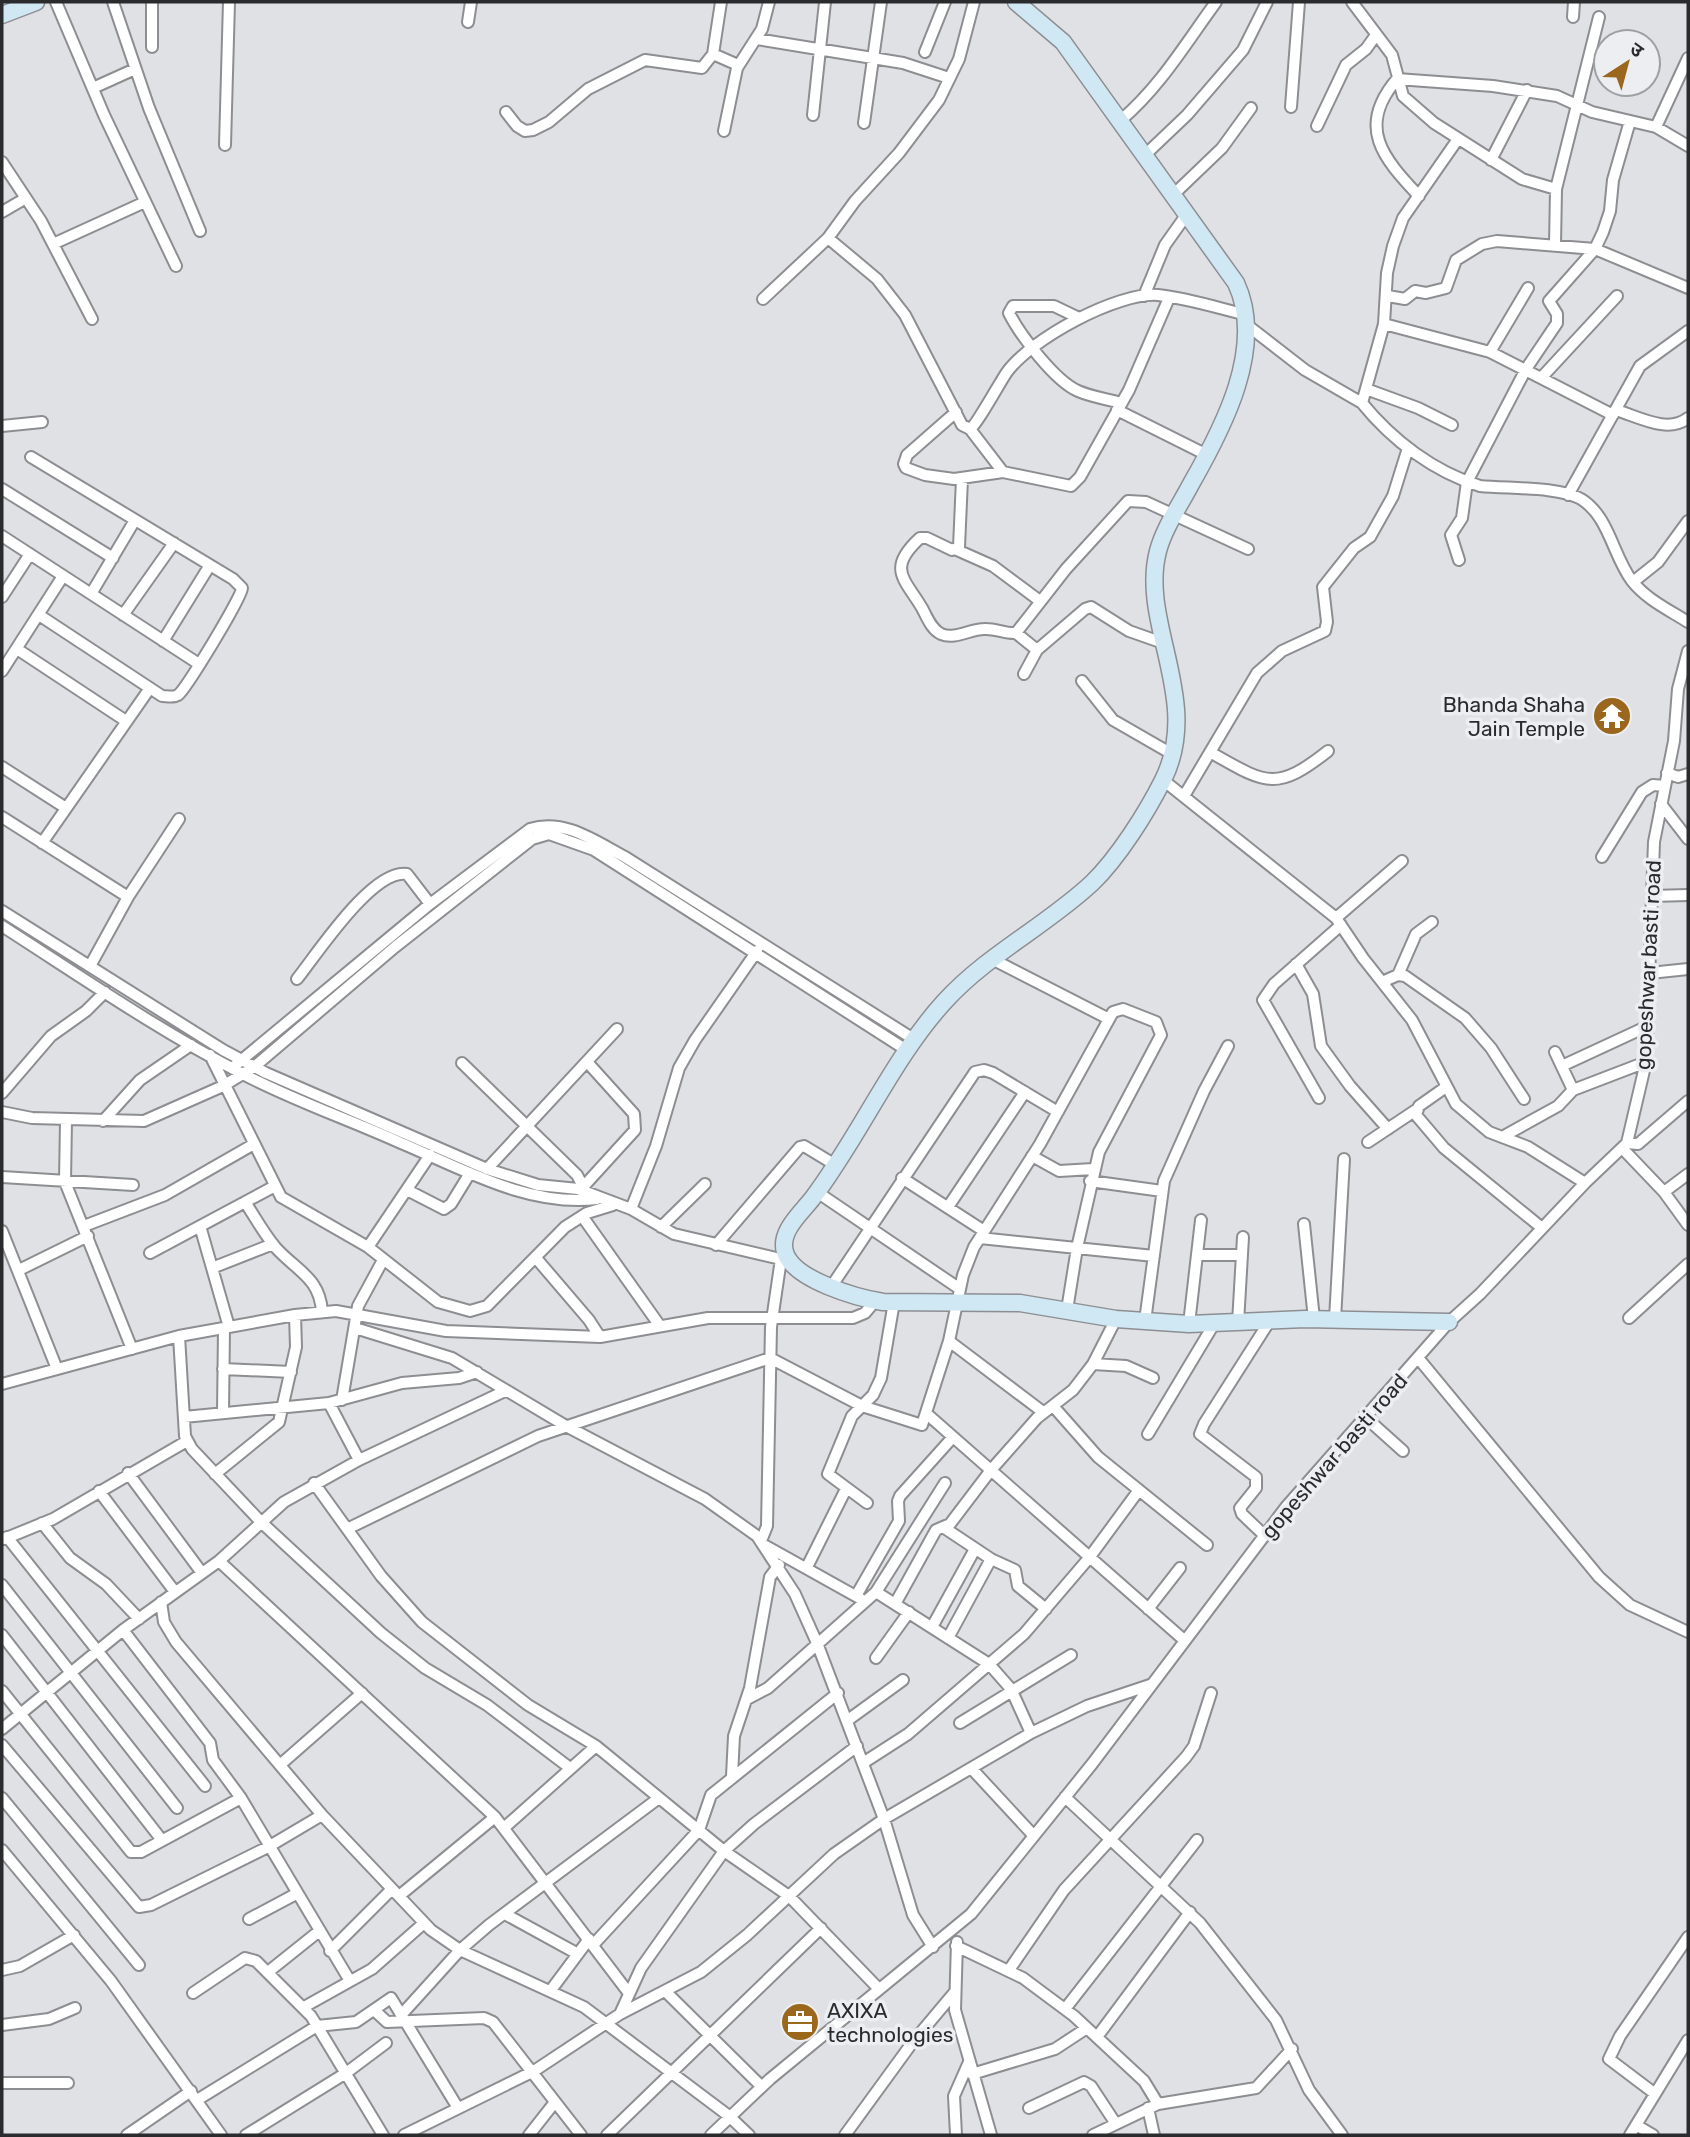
<svg xmlns="http://www.w3.org/2000/svg" width="1690" height="2137" font-family="Rubik,'Noto Sans Devanagari',sans-serif">
<style>
.lines{fill:none;stroke-linecap:round;stroke-linejoin:round}
.street-casing{stroke:#8d8e92;stroke-width:14}
.secondary-casing{stroke:#8d8e92;stroke-width:19}
.street{stroke:#fff;stroke-width:10}
.secondary{stroke:#d0e7f4;stroke-width:16}
.labels{text-anchor:middle;dominant-baseline:central;stroke-width:7;stroke-linejoin:round;paint-order:stroke}
.poi-label{font-size:21px;fill:#2a2b2c;stroke:#eceef2;text-anchor:end}
.street-label{font-size:21px;fill:#2a2b2c;stroke:#eceef2}
</style>
<rect width="100%" height="100%" fill="#dfe1e5"/>
<g class="lines">
<defs>
<path id="street" d="M56 2 104 115 176 266
M113 2 149 108 200 231
M721 2 713 54 738 65
M1352 2 1392 55 1403 96 1434 123 1522 179 1556 189
M1573 17 1574 2
M468 22 471 2
M757 39 903 63 949 78
M152 47V2
M925 52 945 2
M93 88 135 69
M1291 107 1299 2
M506 112 517 126 525 131 533 130 549 122 588 89 645 60 702 68 713 54
M813 115 825 2
M1121 120C1160 87 1186 43 1216 2
M864 123 881 2
M1317 126 1346 65 1366 49 1376 35
M1656 127 1688 58
M724 131 737 68 762 29 769 2
M1458 139 1403 218 1393 246 1387 273 1384 324 1362 403C1392 440 1434 472 1480 486 1508 489 1558 486 1581 499 1609 516 1613 556 1632 581 1646 599 1669 610 1688 622
M225 145 229 2
M1146 154 1187 115 1243 50 1267 2
M1491 160 1527 90
M2 162 41 221 92 319
M1173 195 1222 148 1251 108
M1419 196C1383 158 1356 127 1397 79L1493 86 1557 96 1592 112 1656 127 1688 146
M2 212 26 198
M828 238 877 279 905 315 962 425 970 429C976 426 1000 382 1007 372 1031 339 1117 292 1158 295 1187 298 1218 308 1247 315
M53 244 145 202
M1555 245 1556 189 1599 17
M1144 296 1165 245 1187 214
M1388 296 1405 299 1415 291 1426 293 1446 288 1456 260 1482 244 1497 241 1595 249 1688 288
M763 299 828 238 855 201 899 153 939 100 959 59 974 2
M1079 318 1054 306H1013L1009 313C1020 335 1055 381 1078 391 1092 397 1107 399 1121 403
M1384 324 1490 352 1613 415
M1247 325 1305 370 1362 403
M1490 352 1528 288
M1542 377 1617 296
M1366 389 1418 408 1452 425
M1117 410 1207 455
M1616 410C1639 417 1668 434 1688 418
M956 412 907 455 904 464 906 468 925 475 954 479 1003 472 1071 486 1080 477 1129 390 1169 298
M2 426 42 422
M970 429 1003 472
M31 457 233 579 242 588C242 597 186 689 178 695 173 698 167 696 162 696L39 615
M962 479 959 547 952 550 927 538H920C886 569 905 579 922 608 927 617 931 629 941 634 955 640 970 629 984 629 995 628 1005 634 1016 633L1066 569 1128 501 1146 502 1248 549
M2 489 113 558
M1568 495 1640 366 1688 331
M2 536 199 664
M957 550 993 566 1040 601
M1459 560 1451 535 1462 518 1467 482 1526 369 1557 323V314L1549 301 1595 249 1603 232 1610 211 1613 180 1630 121
M1633 582 1658 562 1688 521
M91 594 135 520
M2 597 30 554
M123 615 174 543
M1016 633 1037 650 1024 674
M163 641 210 565
M17 649 126 721
M1037 650 1085 609 1091 607 1129 631 1166 644
M2 671 63 576
M1082 681 1113 720 1172 754
M1210 752C1265 783 1275 793 1328 751
M2 767 66 808
M1667 773 1678 777 1688 774
M1163 780 1336 918 1363 958 1412 1020 1456 1104 1489 1132 1502 1137 1558 1106 1573 1090 1646 1062
M1184 796 1257 673 1282 651 1325 631 1327 622 1323 587 1354 548 1370 537 1393 496 1408 448
M1661 804 1688 839
M2 817 128 897
M42 843 150 688
M1602 857 1642 792 1653 785 1665 786
M1652 896 1688 895
M2 911 223 1050 266 1073 487 1169 538 1185 578 1189 631 1209 674 1234 789 1261
M1336 918 1402 861
M2 926C80 976 158 1030 241 1073 292 1100 348 1119 401 1143 463 1169 528 1207 597 1199
M992 959 1109 1019
M1296 964 1313 994 1321 1046 1350 1086 1388 1129
M90 966 128 897 179 819
M1650 973 1688 969
M1398 975 1416 934 1432 922
M297 979C317 954 373 868 407 874L430 904
M1382 982 1398 975 1405 976 1465 1018 1491 1048 1524 1099
M1555 1052 1573 1090
M210 1055 281 1197 368 1247 438 1302 470 1311 487 1306 565 1227 587 1213 613 1205
M462 1063 577 1175 587 1194
M1566 1064 1648 1026
M232 1068 430 904 530 829C564 818 595 841 625 857L915 1040
M1446 1087 1419 1106 1416 1115 1444 1148 1542 1228
M2 1093 51 1036 86 1011 105 992
M1319 1098 1263 1000 1274 984 1341 925
M2 1112 32 1118 144 1121 223 1086 254 1067 395 947 532 839 549 834 594 850 908 1051
M66 1120 65 1182 132 1349
M103 1121 140 1080 191 1045
M1502 1137 1528 1147 1585 1183
M1368 1142 1416 1110
M1627 1143 1638 1144 1688 1101
M1622 1148 1664 1192 1688 1225
M1032 1156 1059 1171 1093 1169
M487 1169 617 1029
M2 1177 133 1185
M902 1178 984 1231
M1090 1181 1162 1191
M584 1186 635 1130 634 1114 588 1063
M407 1190 444 1209 451 1204 470 1173
M817 1192 960 1289
M1664 1192 1688 1174
M245 1202C255 1217 264 1234 276 1248 297 1271 320 1278 322 1312
M948 1207 1025 1092
M631 1209 656 1146 679 1068 695 1040 757 951
M582 1216 660 1326
M1304 1224 1314 1319
M84 1226 165 1195 254 1144
M200 1226 229 1327
M661 1227 705 1184
M2 1231 57 1369
M980 1238 1154 1256
M716 1245 800 1147 804 1146 837 1166
M368 1247 430 1155
M150 1253 275 1186
M1197 1255H1241
M536 1258 589 1320 600 1337
M212 1268 273 1244
M19 1270 88 1236
M831 1287 975 1072 984 1070 993 1073 1058 1112
M1629 1318 1688 1264
M1335 1319 1344 1159
M1145 1321 1164 1181 1204 1091 1228 1046
M1238 1323 1243 1237
M1189 1324 1201 1220
M355 1328 452 1358 566 1426 705 1499 757 1536 795 1594 817 1643 884 1819 913 1915 933 1947
M179 1336 185 1436 192 1449 260 1521 381 1633 425 1668 487 1705 570 1768
M949 1341 1043 1412
M1419 1359 1599 1577 1630 1605 1688 1632
M1093 1364 1126 1366 1153 1378
M223 1369 291 1372
M2 1384 179 1336 295 1315 336 1311 446 1331 600 1337 708 1318H853L865 1313 875 1301
M342 1400 358 1306 383 1260
M329 1403 359 1460
M1053 1406 1098 1457 1207 1545
M223 1412 224 1328
M927 1414 1184 1640
M1364 1416 1403 1451
M184 1417 329 1403 402 1383 459 1378 477 1372
M1148 1434 1214 1324
M128 1473 202 1573
M215 1474 279 1422 296 1347 295 1315
M314 1483 381 1576 422 1622 528 1705 596 1746 724 1851 789 1896 878 1988
M99 1491 175 1592
M867 1503 828 1474 852 1416 873 1395 881 1378 894 1302
M42 1523 70 1558 106 1584 139 1619
M943 1527 991 1559 1015 1570 1018 1586 1046 1609
M347 1529 538 1436 770 1358 862 1406 922 1425 949 1341 963 1275 974 1247 1040 1144 1113 1012 1123 1009 1156 1022 1161 1035 1099 1152 1077 1248 1067 1310
M1264 1535 1242 1514 1240 1508 1256 1488V1477L1200 1434 1204 1424 1269 1322
M7 1537 205 1786
M4 1539 53 1519 187 1441
M761 1541 767 1526 771 1327 781 1259
M766 1546 861 1599
M219 1561 495 1817 628 1992
M807 1567 846 1489
M2 1585 177 1808
M876 1592 989 1664 1011 1689 1031 1733
M856 1596 899 1521 898 1501 900 1496 953 1437
M161 1602 164 1622 176 1642 322 1815 431 1930 460 1950 584 2007 729 2116 749 2135
M895 1604 936 1530 950 1524 991 1470 1037 1418 1073 1390 1093 1364 1116 1319
M1148 1609 1180 1568
M932 1627 975 1549
M123 1630 210 1743 213 1760 241 1798 350 1981
M2 1635 161 1839
M948 1638 991 1559
M876 1658 909 1612
M2 1691 131 1852H141L241 1798
M747 1699 768 1688 876 1592 945 1483
M848 1720 903 1680
M960 1723 1071 1655
M2 1729 123 1630 219 1561 284 1502 359 1460 505 1391
M2 1745 139 1907 151 1905 268 1847 322 1815
M863 1763 908 1734 1024 1634 1089 1558 1139 1490
M281 1764 362 1693
M972 1769 1034 1836
M732 1776 734 1736 750 1688 770 1577 779 1565
M1065 1797 1200 1923 1276 2020 1309 2090 1342 2135
M2 1798 139 1965
M505 1827 596 1746
M2 1850 111 1981 221 2135
M399 1896 495 1817
M505 1914 578 1954
M249 1919 296 1894
M957 1942 955 2010 991 2135
M593 1945 699 1830 711 1795 838 1693
M956 1946 1023 1978 1074 2016 1144 2081 1158 2104
M330 1951 392 1889
M2 1970 20 1966 74 1935
M1009 1970 1064 1890 1186 1757 1194 1746 1211 1693
M268 1972 318 1932
M551 1990 589 1939
M665 1991 761 2086
M193 1993 245 1958 256 1961 311 2016 383 2135
M304 2007 372 1969 424 1923
M1065 2009 1197 1840
M374 2010 387 2022 484 2018 493 2022 581 2135
M403 2013 460 1950 489 1925 659 1798
M620 2014 641 1968 724 1851 754 1824 857 1746
M2 2025 49 2019 75 2008
M1097 2037 1190 1912
M972 2074 1055 2049 1087 2028
M2 2083H68
M1654 2093 1609 2059 1620 2036 1688 1937
M197 2100 317 2026 356 2022 391 1998 458 2108
M1029 2108 1084 2082 1091 2086 1116 2124
M1148 2108 1154 2135
M1636 2125 1653 2135
M127 2135 191 2091
M246 2135 346 2073 386 2043
M404 2135 534 2071 620 2014 701 1972 747 1935 834 1854 884 1819 1031 1733 1087 1706 1150 1685
M529 2135 555 2102
M607 2135 821 1928
M711 2135 770 2079 971 1914 1092 1764 1286 1507 1449 1322 1480 1294 1585 1183 1627 1143 1646 1062 1654 842 1674 741 1678 689 1688 651
M845 2135 912 2043 954 1993
M956 2135 954 2096 969 2062
M1093 2135 1158 2104 1256 2088 1292 2049
M1630 2135 1688 2040"/>
<path id="secondary" d="M1016 2 1063 42 1236 283C1266 347 1223 428 1191 484 1180 505 1164 528 1158 551 1139 623 1203 700 1163 780 1147 812 1118 858 1092 883 1046 926 988 954 945 1001 892 1059 860 1136 812 1199 800 1214 779 1232 785 1252 793 1280 858 1298 883 1302L1020 1303 1116 1319 1189 1324 1305 1319 1449 1322
M2 15 36 2"/>
</defs>
<use href="#street" class="street-casing"/>
<use href="#secondary" class="secondary-casing"/>
<use href="#street" class="street"/>
<use href="#secondary" class="secondary"/>
</g>
<defs>
<symbol id="temple-disc" viewBox="-11 -11 22 22"><circle r="9.5" fill="#9a671c" stroke="#eceef2"/><path d="M0-6L5-2H3V0L6.5 2.5H4V6H1.5V3h-3V6H-4V2.5H-6.5L-3 0V-2H-5Z" fill="#fff"/></symbol>
<symbol id="office-disc" viewBox="-11 -11 22 22"><circle r="9.5" fill="#9a671c" stroke="#eceef2"/><path d="M-6-3h4V-5.5h4V-3h4V5H-6ZM-1-4.5V-3h2v-1.5ZM-6 0V1H6V0Z" fill="#fff"/></symbol>
</defs>
<g fill-rule="evenodd">
<use href="#temple-disc" x="1590" y="694" width="44" height="44"/>
<use href="#office-disc" x="778" y="2000" width="44" height="44"/>
</g>
<g class="labels">
<g class="poi-label">
<text x="1585" y="704">Bhanda Shaha<tspan x="1585" dy="24">Jain Temple</tspan></text>
<text x="827" y="2010" text-anchor="start">AXIXA<tspan x="827" dy="24">technologies</tspan></text>
</g>
<g class="street-label">
<text transform="translate(1648 965) rotate(-87)">gopeshwar basti road</text>
<text transform="translate(1334 1456) rotate(-49)">gopeshwar basti road</text>
</g>
</g>
<rect width="1690" height="2137" fill="none" stroke="#2a2b2c" stroke-width="7"/>
<g transform="translate(1627 63) rotate(36)"><circle r="33" fill="#eceef2" stroke="#9ea0a3" stroke-width="2"/>
<path d="M0-5L12 26L0 18L-12 26Z" fill="#9a671c"/>
<text y="-10" font-size="19" font-weight="bold" text-anchor="middle" fill="#2a2b2c">उ</text>
</g>
</svg>
